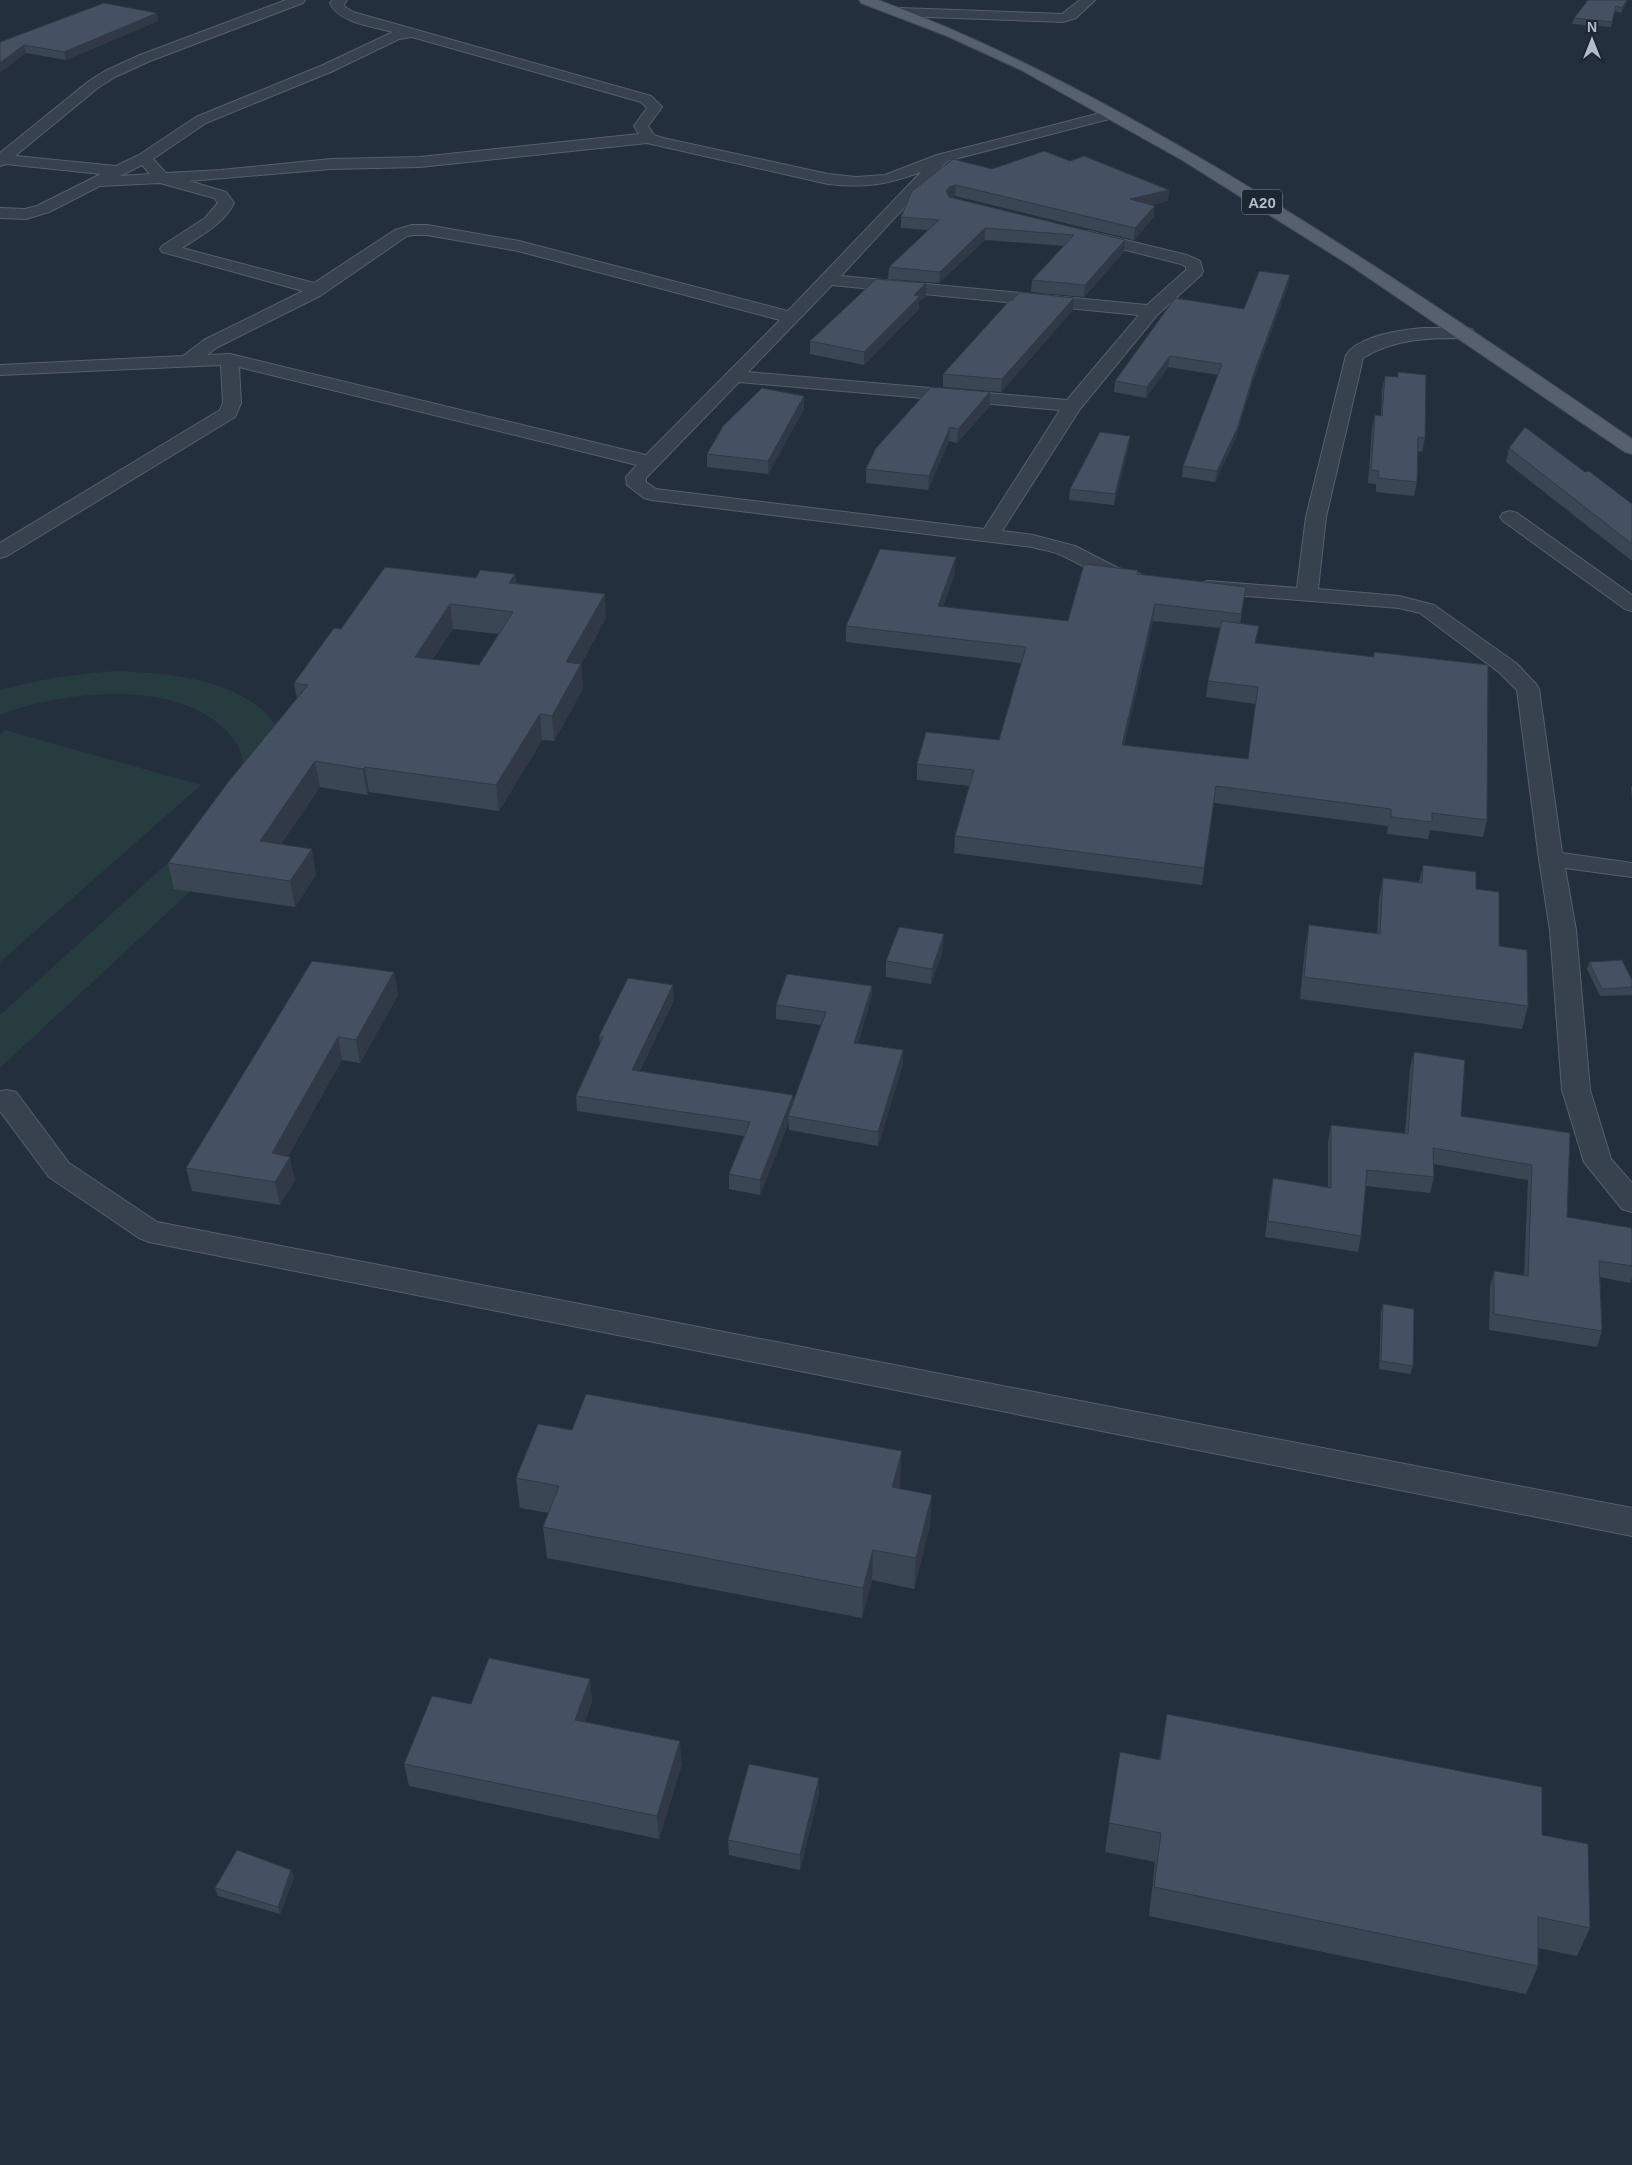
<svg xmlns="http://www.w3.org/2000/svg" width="1632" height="2165" font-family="Helvetica,sans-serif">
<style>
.green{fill:#263c3f}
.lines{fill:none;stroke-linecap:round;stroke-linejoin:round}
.street-casing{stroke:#565f6c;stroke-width:2}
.primary-casing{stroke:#414a57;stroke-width:2}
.street{fill:#38414e;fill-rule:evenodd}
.primary{fill:#56606e;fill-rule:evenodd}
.wall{fill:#3b4654;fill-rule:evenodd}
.shaded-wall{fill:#303945}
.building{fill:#455162;stroke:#303945;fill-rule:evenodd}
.labels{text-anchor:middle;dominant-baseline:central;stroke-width:4;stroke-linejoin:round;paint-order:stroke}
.shield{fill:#1d2633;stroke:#878f9c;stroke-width:1}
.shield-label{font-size:15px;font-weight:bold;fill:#b4bcc9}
</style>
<rect width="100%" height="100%" fill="#242f3e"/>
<path class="green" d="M116 671C165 673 235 678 270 718 275 724 279 731 283 737L266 821 0 1068V1015L226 810C230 800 243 771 243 763 242 748 231 734 220 725 166 679 61 692 0 715V690C39 679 76 674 116 671Z
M5 730 201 785 0 962V734Z"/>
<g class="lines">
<defs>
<path id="street" d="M286 0H305L303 3 150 61 115 77 99 87 15 156 116 166 139 155 196 117 323 65 393 32C374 27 337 22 330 3L333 0H347L344 4 345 7 353 12 651 96 662 107 648 126 654 135 663 138 828 174 856 177 885 175 937 155 1112 110 1117 111 1119 114 1117 117 947 161 841 276 1147 305 1186 270V267L1181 264 1082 239 1080 236 1082 233 1088 231 1187 255 1200 261 1203 271 1201 275 1157 315 1080 409 1002 531 1033 535 1075 546 1118 568 1140 574 1143 578 1140 582C1116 588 1084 565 1063 556 1054 551 1042 550 1032 547L651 500 644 498 627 485 626 477 637 465 239 367 241 403 235 417 7 556 0 558V543L220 410 223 403 221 365 0 375V365L183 356 204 340 303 291 162 252 160 249 162 246 205 218 218 203 214 198 160 183 100 186 49 212 26 219 0 218V208L25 209 37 206 101 174 6 164 0 166V153L89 81 105 71 140 55ZM412 37 641 102 647 108 634 126 639 134 420 157 331 159 221 170 166 173 153 159 206 123 333 71 399 39ZM647 143 828 184C866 188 885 185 921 172L788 311 519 241 427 225H412L395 230 314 283 182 248C200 236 224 224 234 203L226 192 189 181 331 169 420 167ZM142 165 150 174 120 176ZM413 235H427L518 251 780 320 646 455 230 354 207 355 216 348 320 296 407 236ZM832 285 1139 315 1067 400 748 372ZM739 382 1060 410 984 529 656 489 646 482V478Z
M1080 0H1095L1076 18 1063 22 900 16 893 12 900 8 1062 14Z
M1422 328H1466L1472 329 1475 333 1472 337 1466 338C1429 338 1395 338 1363 358L1326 517 1318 589 1399 596 1434 605 1516 663 1536 684 1539 689 1562 853 1632 863V877L1565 868 1576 930 1590 1090 1611 1159 1632 1183V1212L1622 1209 1584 1162 1562 1090 1550 930 1539 859 1517 690 1500 673 1420 613 1399 608 1208 593 1201 591 1198 587 1201 583 1208 581 1297 588 1306 517 1346 355C1359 336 1401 330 1422 328Z
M1510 511 1517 513 1632 595V611L1625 609 1503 521 1500 517 1503 513Z
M6 1090 16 1092 69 1163 157 1222 1632 1508V1536L149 1242 139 1238 49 1177 0 1111V1091Z"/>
<path id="primary" d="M859 0H878C1000 45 1112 106 1224 172 1363 256 1498 347 1632 439V454L1625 452 1351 266 1182 160 1021 70 947 36 861 3Z"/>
</defs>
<use href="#street" class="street-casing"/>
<use href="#primary" class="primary-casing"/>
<use href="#street" class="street"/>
<use href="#primary" class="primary"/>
</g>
<path class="wall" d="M1588 0H1628L1621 13 1615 11 1611 27 1572 24 1574 18Z
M157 13 158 21 66 60 26 53 0 42Z
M1070 161 1169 190 1168 201 1152 205 1154 217 1134 240 955 196 952 197 1124 252 1084 297 1031 292 1032 280 1064 246 985 240 939 283 888 279 889 267 928 230 901 228V217L912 191 992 169Z
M1288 286 1252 384 1235 440 1215 482 1182 477 1183 466 1218 375 1168 367 1146 398 1114 392 1115 381 1244 309Z
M926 296 919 302V309L864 365 810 354V341Z
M1073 310 1001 392 943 387V374Z
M1398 372 1425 438 1422 452 1418 451 1417 482 1414 496 1376 492V484L1368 483 1372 428 1375 415 1381 416 1382 389 1385 376 1398 377Z
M990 392V406L957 443 949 441 928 490 866 483V469Z
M804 396V409L768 474 707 467V454Z
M1129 446 1114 505 1069 500 1070 489Z
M1509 448 1585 472 1632 504V561L1506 462Z
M955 573 943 607 1068 621 1137 574 1246 587 1240 624 1256 643 1373 657 1374 652 1487 820 1483 837 1430 830 1428 839 1387 834 1388 826 1214 803 1202 885 954 853 955 836 969 786 917 780V764L999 740 1021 663 846 642V626ZM1153 621 1220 628 1208 681 1206 697 1256 704 1248 759 1124 745Z
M515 574 516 583 606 618 581 664 583 689 554 741 542 740 499 811 369 792 367 795 320 787 281 844 316 875 295 907 174 889 168 863 297 698 294 683 341 629 476 578ZM453 629 499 634 479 665 433 659Z
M1632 785V801L1631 788Z
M1423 865 1476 889 1499 946 1528 1006 1522 1029 1300 999 1305 947 1309 925 1377 934 1379 899 1383 878 1419 882Z
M943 950 931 984 886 977V961Z
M1589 962 1632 980V995L1600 996 1587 969Z
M394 972 398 995 360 1063 342 1060 288 1156 295 1180 280 1205 192 1191 186 1168Z
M872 986 871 999 858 1043 903 1050V1064L878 1146 789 1130V1122L760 1195 729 1189V1174L744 1136 577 1111 576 1096 600 1044 599 1036 674 1000 640 1071 793 1102 821 1025 776 1019V1005Z
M1414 1052 1461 1116 1570 1133 1567 1217 1632 1228V1278L1630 1283 1600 1277 1602 1331 1597 1347 1489 1330 1490 1287 1494 1271 1524 1276 1528 1180 1433 1164 1434 1177 1430 1193 1366 1186 1361 1236 1358 1252 1265 1237 1270 1194 1273 1178 1328 1187V1141L1331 1125 1405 1133 1410 1068Z
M1383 1304 1413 1366 1410 1374 1379 1369 1381 1312Z
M572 1430 900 1481 899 1489 930 1525 914 1589 872 1580 862 1618 547 1558 543 1527 549 1513 520 1508 516 1478Z
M590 1679 592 1701 585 1722 682 1764 659 1839 409 1786 404 1764 471 1704Z
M1167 1714 1542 1835 1590 1928 1577 1956 1538 1948V1966L1526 1994 1149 1916 1155 1862 1105 1852 1115 1782 1159 1760Z
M819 1778V1793L800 1870 729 1855 728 1840Z
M291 1870 294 1878 280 1914 218 1896 215 1888Z"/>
<path class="shaded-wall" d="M1627 0H1628L1621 13 1622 8Z
M157 13 158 21 66 60 64 52Z
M24 45 26 53 0 73V63Z
M956 185 955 196 948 198 946 191 949 187Z
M1169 190 1168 201 1129 210 1130 199Z
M1155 206 1154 217 1134 240 1135 228Z
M985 228V240L939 283 940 272Z
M1125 240 1124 252 1084 297 1085 285Z
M1290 275 1288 286 1252 384 1235 440 1215 482 1217 471 1254 373Z
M926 283V296L919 302V309L864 365V352L914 295Z
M1074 298 1073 310 1001 392 1002 379Z
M1170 356 1168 367 1146 398 1147 387Z
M990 392V406L957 443 958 429Z
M804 396V409L768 474V461Z
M950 427 949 441 928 490 929 476Z
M1130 436 1129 446 1114 505 1115 494Z
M956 557 955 573 937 622 938 606Z
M515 574 517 599 509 583Z
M605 594 606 618 568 687 566 662Z
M450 604 453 629 418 682 415 657Z
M1155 604 1153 621 1120 761 1122 745Z
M581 664 583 689 554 741 552 716Z
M540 714 542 740 499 811 496 785Z
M315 761 320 787 265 867 260 841Z
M365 767 369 792 367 795 363 769Z
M312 849 316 875 295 907 290 881Z
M944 934 943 950 931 984 932 969Z
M394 972 398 995 360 1063 356 1040Z
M673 985 674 1000 633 1085 632 1070Z
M872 986 871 999 854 1056V1043Z
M338 1037 342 1060 277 1177 272 1153Z
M903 1050V1064L878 1146V1132Z
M793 1095 794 1110 788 1116 789 1122 760 1195V1180Z
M290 1157 295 1180 280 1205 275 1182Z
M902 1451 900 1481 891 1518 892 1487Z
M932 1495 930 1525 914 1589 916 1558Z
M873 1550 872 1580 862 1618 863 1588Z
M590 1679 592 1701 578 1743 575 1720Z
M680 1741 682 1764 659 1839 657 1816Z
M819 1778V1793L800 1870V1855Z
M291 1870 294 1878 280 1914 278 1907Z"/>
<path class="building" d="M1588 0H1627L1622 8 1616 6 1612 22 1574 18Z
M104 3 157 13 64 52 24 45 0 63V42Z
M1044 151 1070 161 1084 156 1169 190 1130 199 1155 206 1135 228 956 185 949 187 946 191 949 197 1125 240 1085 285 1032 280 1074 235 985 228 940 272 889 267 939 220 901 217 912 191 953 159 992 169Z
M1259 271 1290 275 1254 373 1237 429 1217 471 1183 466 1222 364 1170 356 1147 387 1115 381 1175 298 1244 309Z
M876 279 926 283 914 295 920 296 864 352 810 341Z
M1020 292 1074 298 1002 379 943 374 1010 300H1012Z
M1398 372 1426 375 1425 438 1418 437 1417 482 1378 478 1379 471 1371 470 1375 415 1382 416 1385 376 1398 377Z
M931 387 990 392 958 429 950 427 929 476 866 469 876 448Z
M762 388 804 396 768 461 707 454 723 426Z
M1525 427 1585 472 1589 471 1632 504V544L1509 448Z
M1100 432 1130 436 1115 494 1070 489Z
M880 549 956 557 938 606 1068 621 1084 564 1135 570H1138L1137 574 1246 587 1241 614 1155 604 1122 745 1248 759 1258 687 1208 681 1222 621 1259 626 1255 643 1374 657V652L1488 665 1487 820 1432 813V822L1391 817V809L1216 786 1204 868 955 836 974 770 917 764 926 732 999 740 1026 647 846 626Z
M385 567 476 578 480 570 515 574 509 583 605 594 566 662 581 664 552 716 540 714 496 785 365 767 363 769 315 761 260 841 312 849 290 881 168 863 229 781 308 685 294 683 334 628 341 629ZM450 604 513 612 479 665 415 657Z
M1423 865 1476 872V889L1499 892V946L1527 950 1528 1006 1304 977 1309 925 1380 934 1383 878 1422 883Z
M899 927 944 934 932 969 886 961Z
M1622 960 1632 980V987L1602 989 1589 962Z
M312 961 394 972 356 1040 338 1037 272 1153 290 1157 275 1182 186 1168Z
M787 974 872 986 854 1043 903 1050 878 1132 788 1116 826 1012 776 1005Z
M628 978 673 985 632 1070 793 1095 760 1180 729 1174 750 1122 576 1096 603 1037 599 1036Z
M1414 1052 1465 1060 1461 1116 1570 1133 1567 1217 1632 1228V1266L1599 1261 1602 1331 1494 1314V1271L1528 1276 1532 1165 1433 1148 1434 1177 1367 1170 1361 1236 1268 1221 1273 1178 1331 1188V1125L1408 1134Z
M1383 1304 1414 1309 1413 1366 1381 1361Z
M586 1394 902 1451 892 1487 932 1495 916 1558 873 1550 863 1588 543 1527 559 1486 516 1478 538 1424 572 1430Z
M489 1658 590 1679 575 1720 680 1741 657 1816 404 1764 432 1696 471 1704Z
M1167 1714 1542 1787V1835L1588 1844 1590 1928 1538 1917V1966L1154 1887 1161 1833 1109 1823 1120 1752 1160 1760Z
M749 1764 819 1778 800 1855 728 1840Z
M237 1850 291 1870 278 1907 215 1888Z"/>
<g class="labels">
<rect class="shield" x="1242" y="189.5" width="40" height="25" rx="4"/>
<g class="shield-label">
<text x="1262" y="202">A20</text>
</g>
</g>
<g transform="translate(1592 40)" stroke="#1d2633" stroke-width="4" paint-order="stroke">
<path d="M0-4L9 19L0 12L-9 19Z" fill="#b4bcc9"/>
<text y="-8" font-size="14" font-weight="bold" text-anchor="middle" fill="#b4bcc9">N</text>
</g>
</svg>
